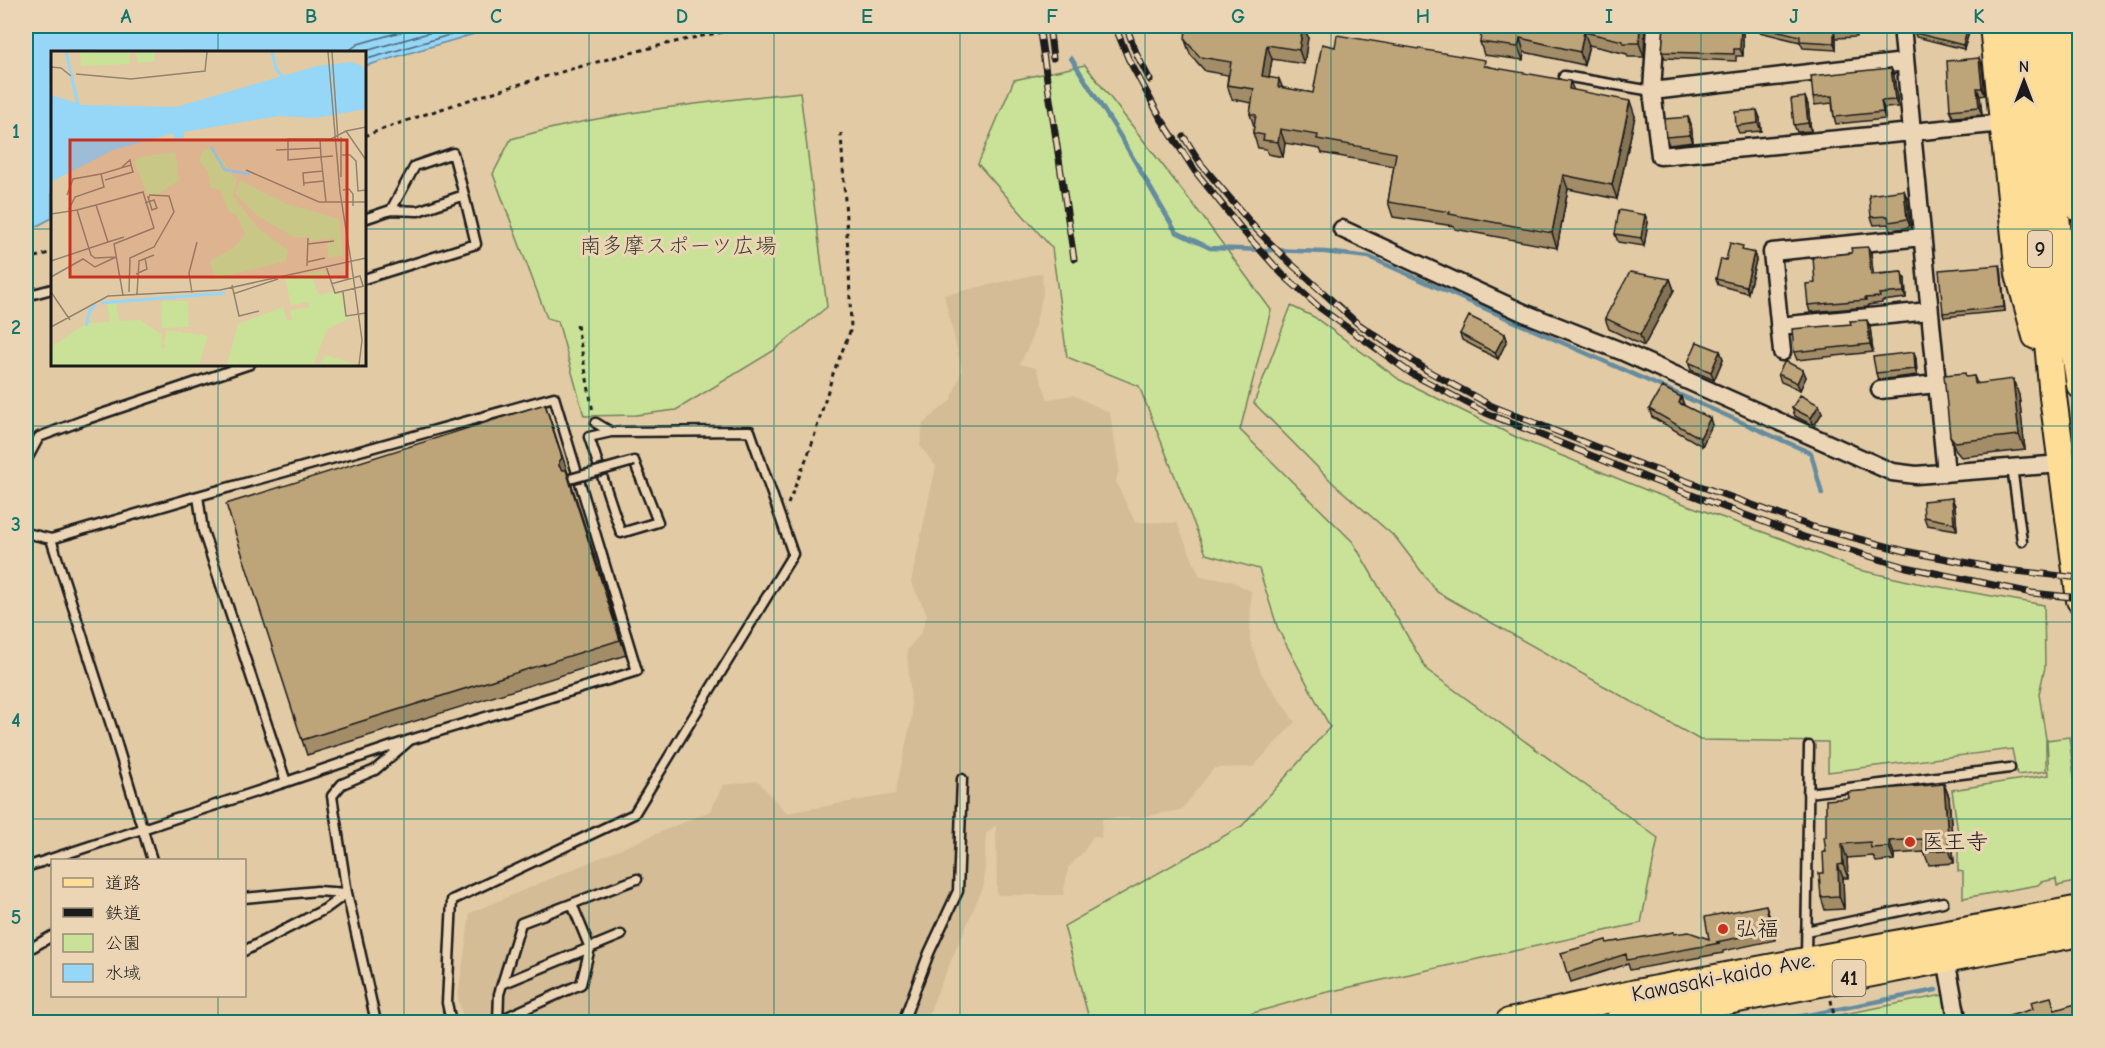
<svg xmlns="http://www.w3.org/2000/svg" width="2105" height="1048" font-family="'Comic Neue','Klee One',sans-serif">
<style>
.built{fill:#d3bc96}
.green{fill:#c9e298;stroke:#727f5a;stroke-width:1.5}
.water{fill:#96d6f7;stroke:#658c9f;stroke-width:1.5}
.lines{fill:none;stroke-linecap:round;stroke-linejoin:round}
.shore{stroke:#4d6674;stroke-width:1.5}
.stream{stroke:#658c9f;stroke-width:4.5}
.service-casing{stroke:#1c1c1c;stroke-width:13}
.minor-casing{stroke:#1c1c1c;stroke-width:21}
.primary-casing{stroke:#1c1c1c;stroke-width:30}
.path{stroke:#1c1c1c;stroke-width:3;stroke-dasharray:4.5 4.5;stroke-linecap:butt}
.service{stroke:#ecd5b5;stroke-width:8}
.minor{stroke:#ecd5b5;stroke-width:16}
.primary{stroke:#fedd96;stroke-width:26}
.rail-casing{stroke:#1c1c1c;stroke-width:7}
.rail{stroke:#ecd5b5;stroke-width:4.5;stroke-dasharray:14;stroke-linecap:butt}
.service-bridge-casing{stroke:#1c1c1c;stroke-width:13;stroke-linecap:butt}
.service-bridge{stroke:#ecd5b5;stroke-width:8}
.wall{fill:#a38d68;stroke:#1c1c1c;stroke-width:1.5}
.shaded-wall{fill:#847355;stroke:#1c1c1c;stroke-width:1.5}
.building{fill:#bda479;stroke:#1c1c1c;stroke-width:1.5}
.grid{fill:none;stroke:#0f766e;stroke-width:1.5;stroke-opacity:0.55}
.poi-dot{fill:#c8321e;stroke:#ecd5b5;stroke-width:2}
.labels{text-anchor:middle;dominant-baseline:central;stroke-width:6;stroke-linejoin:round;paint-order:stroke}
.shield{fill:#ecd5b5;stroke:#5a544a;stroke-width:1.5}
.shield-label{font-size:21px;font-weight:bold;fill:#1c1c1c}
.park-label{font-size:22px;fill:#3f4435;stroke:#ecd5b5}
.poi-label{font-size:22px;fill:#1c1c1c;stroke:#ecd5b5;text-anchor:start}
.street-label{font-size:22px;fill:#1c1c1c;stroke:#ecd5b5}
.inset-river{fill:none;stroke:#96d6f7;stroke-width:3}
.inset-road{fill:none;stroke:#93846e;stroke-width:1.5}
.view{fill:#c8321e;fill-opacity:0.15;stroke:#c8321e;stroke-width:3}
.inset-edge{fill:none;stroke:#1c1c1c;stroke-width:3}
.neatline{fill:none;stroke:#0f766e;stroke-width:2}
.grid-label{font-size:20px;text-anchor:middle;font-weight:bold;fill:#0f766e}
</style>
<rect width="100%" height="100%" fill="#e2caa5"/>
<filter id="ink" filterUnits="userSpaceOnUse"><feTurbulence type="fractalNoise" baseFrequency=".0167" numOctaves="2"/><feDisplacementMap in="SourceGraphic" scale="12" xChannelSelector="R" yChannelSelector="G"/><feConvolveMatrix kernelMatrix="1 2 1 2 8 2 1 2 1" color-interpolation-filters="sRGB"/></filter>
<g filter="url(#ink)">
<path class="built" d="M1042 273 1043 294 1031 341 1020 364 1036 368 1048 399 1073 395 1110 413 1119 468 1116 482 1135 522 1177 523 1200 577 1229 580 1251 591 1250 640 1261 673 1295 722 1253 767 1214 768 1181 810 1134 818H1102L1101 838 1093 836 1084 851 1068 868 1063 895H997L996 825 986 834 984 885 934 1000 926 1022H464L458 998 470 913 710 811 723 785 758 781 786 813 895 794 912 717 907 650 921 633 927 614 911 582 936 466 920 446 923 424 951 400 962 370 944 295Z"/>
<path class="green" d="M1085 65 1202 216 1271 310 1240 430 1353 542 1427 670 1658 838 1641 923 1319 994 1222 1022H1090L1064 926 1242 826 1330 727 1278 629 1259 569 1206 554 1139 386 1067 357 1052 248 978 164 1014 80Z
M800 92 827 307 773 351 676 410 636 415 584 416 558 321 547 318 493 174 511 139C605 112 703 103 800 92Z
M1291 306 1314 317 1400 380 1518 438 1651 492 1788 541 1855 569 1917 583 2044 605 2045 667 2039 694 2046 739V771L2017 775 2012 749 1828 772V742L1700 740 1437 592 1396 538 1334 484 1254 403Z
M2069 737 2079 816V881L2057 886 2056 879 2041 882 2038 885 1963 898V872L1958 871V833L1952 790 2049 775 2047 740Z
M1943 995 1951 1021 1945 1022H1803Z"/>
<path class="water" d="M26 26H501L365 66 364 52H52V218L26 232Z"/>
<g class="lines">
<path class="shore" d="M347 52 358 44 421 26
M362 52 453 26
M364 60 480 26"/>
<path class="stream" d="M1071 58 1119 134 1176 232 1210 248 1325 252 1369 257 1811 453 1822 494
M1772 1022 1936 990"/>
<defs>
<path id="service" d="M1564 76 1652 91
M364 219 391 210 418 211 464 195 453 153 415 166 391 210
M364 279 476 244 464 195
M26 296 52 289
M611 432 589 437 621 533 658 522 634 461
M26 461 39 437 84 420 250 364
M2012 467 2022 541
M26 533 51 539 112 728 152 860
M51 539 198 496
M1808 793 2010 768
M26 867 286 782
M244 898 317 891 347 893
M1806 931 1943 902
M26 951 52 936
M244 951 325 909 347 893
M1806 958 1809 746
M502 984 621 935
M498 1021 581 984 590 948 572 904
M376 1022 347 893 332 796 342 784 375 770 410 740 637 671 554 397 198 496 203 531 286 782 410 740
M451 1022 447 1003 452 900 634 814 793 554 750 431 611 432 596 423
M498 1022 499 994 521 923 637 879
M906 1022V1014L929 953 958 891 962 779"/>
<path id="minor" d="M1656 26 1652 91 1660 156 1912 132 1946 473
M1902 26 1912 132 2003 123
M1652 91 1905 62
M1342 229 1524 313 1621 351 1892 472 1916 475 2062 464
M1779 326 1929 311
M1782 352 1772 252 1922 237
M1880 390 1936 384
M1946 959 1956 1013 1959 1022"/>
<path id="primary" d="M1993 26 2019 274 2036 336
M2019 26 2053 397 2080 600
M2040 26 2051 175 2064 284 2080 385
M2063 26 2080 209
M1509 1022 1636 993 2080 909
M1618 1022 2080 933"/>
</defs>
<use href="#service" class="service-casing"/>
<use href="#minor" class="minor-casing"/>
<use href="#primary" class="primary-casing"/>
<path class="path" d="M364 136C437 109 511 86 586 65 645 49 703 33 764 26
M26 260 52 252
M577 325 593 412
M788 504 811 447 833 374 851 329 849 269 841 133
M1831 1000 1835 1022
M1929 1022 1942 1018"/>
<use href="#service" class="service"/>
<use href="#minor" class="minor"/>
<use href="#primary" class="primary"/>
<defs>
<path id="rail" d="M1039 26 1074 259
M1049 26 1053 58
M1115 26 1128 58 1160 117 1195 171 1244 232 1282 274 1320 308 1412 374 1486 413 1652 480 1804 537 1906 567 2032 593 2080 598
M1126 26 1137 55 1150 80
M1184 137 1201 164 1255 228 1287 260 1357 323 1428 371 1492 406 1634 462 1813 527 1905 551 2006 570 2080 578"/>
</defs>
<use href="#rail" class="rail-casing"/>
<use href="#rail" class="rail"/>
<defs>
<path id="service-bridge" d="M570 479 634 461"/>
</defs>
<use href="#service-bridge" class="service-bridge-casing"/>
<use href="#service-bridge" class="service-bridge"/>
</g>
<path class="wall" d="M1281 26H1304L1308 37 1304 64 1272 59 1269 77 1283 88 1313 93 1487 66 1573 90 1635 116 1617 199 1568 189 1557 248 1455 229 1454 226 1393 217 1388 202 1394 166 1322 153 1320 149 1285 143 1283 157 1268 154 1266 149 1258 148 1253 133 1254 126 1250 114 1252 103 1232 99 1227 85 1228 75 1205 71 1190 54 1185 40 1240 29 1280 28Z
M1645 26 1644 57H1628L1627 54 1589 45 1584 65 1524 52 1523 60 1484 55 1480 42Z
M1664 26H1879V30L1856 31V37L1836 38V50L1803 48 1800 42 1743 28V56H1736V61L1665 58 1662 52Z
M1914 26H1971L1964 49 1916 37 1915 33Z
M1979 58 1982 65 1985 95 1980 96 1982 115 1953 117 1950 110Z
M1891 68 1894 75 1898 107 1884 108 1885 119 1836 124 1834 117 1832 103 1815 105 1813 97Z
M1805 97 1808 105 1811 131 1797 132 1794 125Z
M1688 117 1691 124 1693 142 1669 145 1666 137Z
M1760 118 1761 131 1739 133 1736 126Z
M1907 198 1910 226 1905 228 1891 230 1889 224 1874 225 1871 217Z
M1645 215 1648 222 1644 246 1618 242 1615 234Z
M1745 251 1754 253 1756 260 1748 293 1718 285 1716 279 1726 260Z
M1871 253 1873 274 1902 272 1905 279 1906 298 1882 301V303L1868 305V307L1810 312 1808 305 1815 283Z
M2001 268 2005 311 1944 317 1943 313Z
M1670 279 1674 290 1644 346 1609 329 1605 318Z
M1870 327 1873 352 1797 360 1794 352Z
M1460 334H1505L1507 340 1498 359 1462 340Z
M1720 351 1723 359 1714 380 1691 370 1688 362Z
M1916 359 1917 375 1878 380 1876 373Z
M1803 370 1806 377 1800 390 1781 382 1778 374Z
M1974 376 1977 383 2019 395 2025 450 1961 457 1956 451 1950 436 1967 377Z
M1681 397 1684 405 1712 425 1702 446 1652 417 1649 409Z
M545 404 626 655 307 755 302 740Z
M1819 405 1822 413 1814 426 1795 416 1792 408Z
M1952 498 1955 506 1957 530 1927 525 1924 517Z
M1944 784 1949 797 1954 863 1929 865 1924 852 1894 854V860L1876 862 1873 856 1847 858 1848 878H1843L1844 909 1825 910 1821 897 1824 873 1826 837 1849 798Z
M1769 915 1775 940 1723 951V953L1630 970 1628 964 1571 982 1561 953 1607 943 1675 934 1709 939Z"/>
<path class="shaded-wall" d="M1303 26H1304L1308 37 1304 64 1299 50Z
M1640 26H1645L1644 57 1639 43Z
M1741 26H1743V56L1740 49Z
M1968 26H1971L1964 49 1963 45Z
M1584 32 1589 45 1584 65 1580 52Z
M1834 32 1836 38V50L1834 43Z
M1520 38 1524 52 1523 60 1518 47Z
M1267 45 1272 59 1267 90 1262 76Z
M1979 58 1982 65 1985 95 1982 88Z
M1891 68 1894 75 1898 107 1895 100Z
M1279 79 1285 93 1278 87Z
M1570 81 1576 96 1569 89Z
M1977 88 1980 96 1982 115 1979 107Z
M1805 97 1808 105 1811 131 1808 123Z
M1630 101 1635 116 1617 199 1612 185Z
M1881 101 1884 108 1885 119 1883 112Z
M1757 110 1760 118 1761 131 1758 123Z
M1688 117 1691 124 1693 142 1690 135Z
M1280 129 1285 143 1283 157 1278 142Z
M1563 175 1568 189 1557 248 1552 233Z
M1904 190 1907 198 1910 226 1907 219Z
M1645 215 1648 222 1644 246 1641 238Z
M1868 247 1871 253 1874 281 1871 275Z
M1754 253 1756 260 1748 293 1746 286Z
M2000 265 2001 268 2005 311 2004 307Z
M1902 272 1905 279 1906 298 1904 292Z
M1670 279 1674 290 1644 346 1640 335Z
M1867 320 1870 327 1873 352 1870 344Z
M1505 334 1507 340 1498 359 1495 353Z
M1720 351 1723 359 1714 380 1711 372Z
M1914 352 1916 359 1917 375 1915 369Z
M1803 370 1806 377 1800 390 1797 383Z
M2013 379 2019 395 2025 450 2019 435Z
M1681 397 1684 405 1679 403Z
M545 404 568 473 626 655 559 466Z
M1819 405 1822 413 1814 426 1811 418Z
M1710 418 1712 425 1702 446 1700 438Z
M1952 498 1955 506 1957 530 1954 523Z
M1944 784 1949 797 1954 863 1949 850Z
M1889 841 1894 854V860L1889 847Z
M1842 844 1847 858 1848 878 1843 864Z
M1838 865 1843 878 1844 909 1839 896Z
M1766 905 1769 915 1775 940 1771 931Z"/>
<path class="building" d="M1188 26H1218L1240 29 1241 26H1269L1280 28 1281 26H1303L1299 50 1267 45 1262 76 1279 79 1278 87 1313 93 1322 44 1335 47 1337 35 1485 60 1484 66 1570 81 1569 89 1630 101 1612 185 1563 175 1552 233 1449 214 1450 212 1388 202 1396 153 1317 139 1318 135 1280 129 1278 142 1263 140 1264 135 1253 133 1256 115 1250 114 1254 89 1227 85 1231 62 1200 57 1185 40 1186 27Z
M1482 26H1640L1639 43H1623V41L1584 32 1580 52 1520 38 1518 47 1480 42Z
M1664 26H1741L1740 49H1734V54L1662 52Z
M1758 26H1854V30L1834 32V43L1800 41V36Z
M1914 26H1968L1963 45 1915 33Z
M1979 58 1982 88H1977L1979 107 1950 110 1947 61Z
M1891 68 1895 100 1881 101 1883 112 1834 117 1832 96 1813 97 1811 76Z
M1805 97 1808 123 1794 125 1791 99Z
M1757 110 1758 123 1736 126 1735 112Z
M1688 117 1690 135 1666 137 1664 119Z
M1904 190 1907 219 1902 220 1889 222 1888 216 1871 217 1869 195Z
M1619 210 1645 215 1641 238 1615 234Z
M1730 243 1743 246 1742 250 1754 253 1746 286 1716 279 1721 259 1726 260Z
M1868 247 1871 275 1902 272 1904 292 1879 294 1880 297 1865 298 1866 300 1808 305 1806 284 1815 283 1813 257 1852 253 1851 248Z
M2000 265 2004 307 1943 313 1939 270Z
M1630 272 1670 279 1640 335 1605 318Z
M1469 316 1505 334 1495 353 1460 334Z
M1867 320 1870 344 1794 352 1792 329 1851 324 1850 321Z
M1697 342 1720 351 1711 372 1688 362Z
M1914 352 1915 369 1876 373 1873 357Z
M1785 361 1803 370 1797 383 1778 374Z
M1965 373 1966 377 1974 376 1975 384 2013 379 2019 435 1955 442 1950 436 1944 375Z
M1662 387 1681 397 1679 403 1710 418 1700 438 1649 409Z
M1800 395 1819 405 1811 418 1792 408Z
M545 404 562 458 559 462V466L562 470H566L620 640 302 740 226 504Z
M1952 498 1954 523 1924 517 1923 501Z
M1944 784 1949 850 1924 851 1923 839 1889 841V847L1871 848 1870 842 1842 844 1843 864 1838 865 1839 896 1821 897 1819 873H1824L1823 852H1826L1824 837H1826V800L1849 798 1848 792Z
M1766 905 1771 931 1716 942 1720 943 1627 960 1626 954 1567 973 1561 953 1606 940 1607 943 1674 932V934L1689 932 1709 939 1705 917Z
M2051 997 2055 1010 2079 1003V1023H2003L2010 1020 2009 1016 2033 1009 2031 1002Z"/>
</g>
<path class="grid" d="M218 26V52M404 26V1022M589 26V1022M774 26V1022M960 26V1022M1145 26V1022M1331 26V1022M1516 26V1022M1701 26V1022M1887 26V1022M26 229H52M364 229H2080M218 364V860M26 426H2080M26 622H2080M26 819H2080M218 996V1022"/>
<g class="poi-dot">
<circle cx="1910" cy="842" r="6"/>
<circle cx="1723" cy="929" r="6"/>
</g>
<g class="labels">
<g class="shield">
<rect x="2028" y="231" width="24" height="36" rx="4.5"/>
<rect x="1832.5" y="960" width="33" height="36" rx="4.5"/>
</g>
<g class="shield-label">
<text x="2040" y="249">9</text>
<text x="1849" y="978">41</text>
</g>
<g class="park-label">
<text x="678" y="246">南多摩スポーツ広場</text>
</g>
<g class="poi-label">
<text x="1922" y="842">医王寺</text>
<text x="1735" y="929">弘福</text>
</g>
<g class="street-label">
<text transform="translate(1723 977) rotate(-11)">Kawasaki-kaido Ave.</text>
</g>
</g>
<g transform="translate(51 51)">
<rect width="315" height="315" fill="#e2caa5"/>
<path d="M29 1H78L79 13 30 15ZM84 1H103L104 10 87 12ZM162 97 186 129 182 145 207 177 237 199 235 210 164 228 159 210 182 197 194 184 185 163 178 161 169 139 159 136 157 121 148 110 152 99ZM124 101 128 129 108 143H96L84 112 86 107ZM189 129 236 153 288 168 292 204 277 207 276 192 284 191 283 187 259 190V186H243L208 166 184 142ZM274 219 275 223 262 227 267 244 281 241 291 244 294 266H301L276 278 263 312 269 313 274 304 306 314H176L187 273 232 256 236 270 241 269 239 259 259 256 257 251 240 254 234 227ZM110 250H137L138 276 111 277ZM65 251 68 270 89 269 111 284 110 297 117 296 112 293 116 279 157 285 148 314H0V296L36 272 59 271 56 253Z" fill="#c9e298"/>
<path d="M301 11 315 17V58L265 67 228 65 133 81V87L123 88V82L62 99 0 131V44L31 54 125 56 266 15Z" fill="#96d6f7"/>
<path class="inset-river" d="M15 1 27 54M221 1 225 18 232 26M160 96 174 119 199 123M50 252 174 242M35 275 39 259 45 254"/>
<path class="inset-road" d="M277 1 289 141 300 210M281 1 287 89M0 16 10 17 20 25M25 23 80 28 154 20 156 1M295 80 315 76M290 86V126M269 88 270 106 282 105M225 99 269 97M291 104H299L305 110 307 140 315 139M195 119 268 151H315M54 129 82 121 80 114M253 132 273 130M253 135 252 122 272 120M292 139 298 138 302 143V155M16 144 22 128 50 123M275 151 270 106 237 109V88H280L295 80 315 109M94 152 103 149 106 157 101 159 97 146H99M18 158 24 146 53 136 50 123 80 114 79 109 71 116M26 159 45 154M0 163 26 159 40 204 44 207 65 206M315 173V192M257 193 283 190M0 210 57 191M300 210 311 289 308 314M256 211 274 207M256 215 257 187M275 215 284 242 313 235M85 223 96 218 94 207M0 226 32 208 44 216 65 206M280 233 309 225 312 235M181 234 188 265 208 260M0 241 19 269M78 241 79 207 103 196 123 161 118 145 98 144M292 241 295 265 315 262M141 242 138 222 146 191M86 243 88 210 103 204M182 243 227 228M72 244 63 193 103 177 92 141 45 154 57 191 73 186M0 276 57 245 169 239 315 207"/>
<path class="view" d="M19 89H296V226H19Z"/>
<rect width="315" height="315" class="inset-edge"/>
</g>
<rect width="2105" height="1048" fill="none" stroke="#ecd5b5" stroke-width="66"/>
<rect x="51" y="859" width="195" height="138" fill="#ecd5b5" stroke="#998b78" stroke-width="1.5"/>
<rect x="63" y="878" width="30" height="9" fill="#fedd96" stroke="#998b78" stroke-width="1.5"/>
<text x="105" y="889" font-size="18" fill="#1c1c1c">道路</text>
<rect x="63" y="908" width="30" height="9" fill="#1c1c1c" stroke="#998b78" stroke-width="1.5"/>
<text x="105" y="919" font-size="18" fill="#1c1c1c">鉄道</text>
<rect x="63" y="934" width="30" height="18" fill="#c9e298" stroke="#998b78" stroke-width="1.5"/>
<text x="105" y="949" font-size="18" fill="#1c1c1c">公園</text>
<rect x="63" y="964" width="30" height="18" fill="#96d6f7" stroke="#998b78" stroke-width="1.5"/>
<text x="105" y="979" font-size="18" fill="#1c1c1c">水域</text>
<g transform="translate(2024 81)" stroke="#ecd5b5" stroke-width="4.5" paint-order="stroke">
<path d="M0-4.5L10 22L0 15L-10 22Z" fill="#1c1c1c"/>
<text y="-9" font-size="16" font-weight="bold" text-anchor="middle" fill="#1c1c1c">N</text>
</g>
<rect x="33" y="33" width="2039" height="982" class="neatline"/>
<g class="grid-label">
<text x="126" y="23">A</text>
<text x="311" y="23">B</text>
<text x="496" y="23">C</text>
<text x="682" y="23">D</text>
<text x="867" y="23">E</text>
<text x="1052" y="23">F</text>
<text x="1238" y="23">G</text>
<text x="1423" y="23">H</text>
<text x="1609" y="23">I</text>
<text x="1794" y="23">J</text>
<text x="1979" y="23">K</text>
<text x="16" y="138">1</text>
<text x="16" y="334">2</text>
<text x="16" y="531">3</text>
<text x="16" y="727">4</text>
<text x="16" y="924">5</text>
</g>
</svg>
